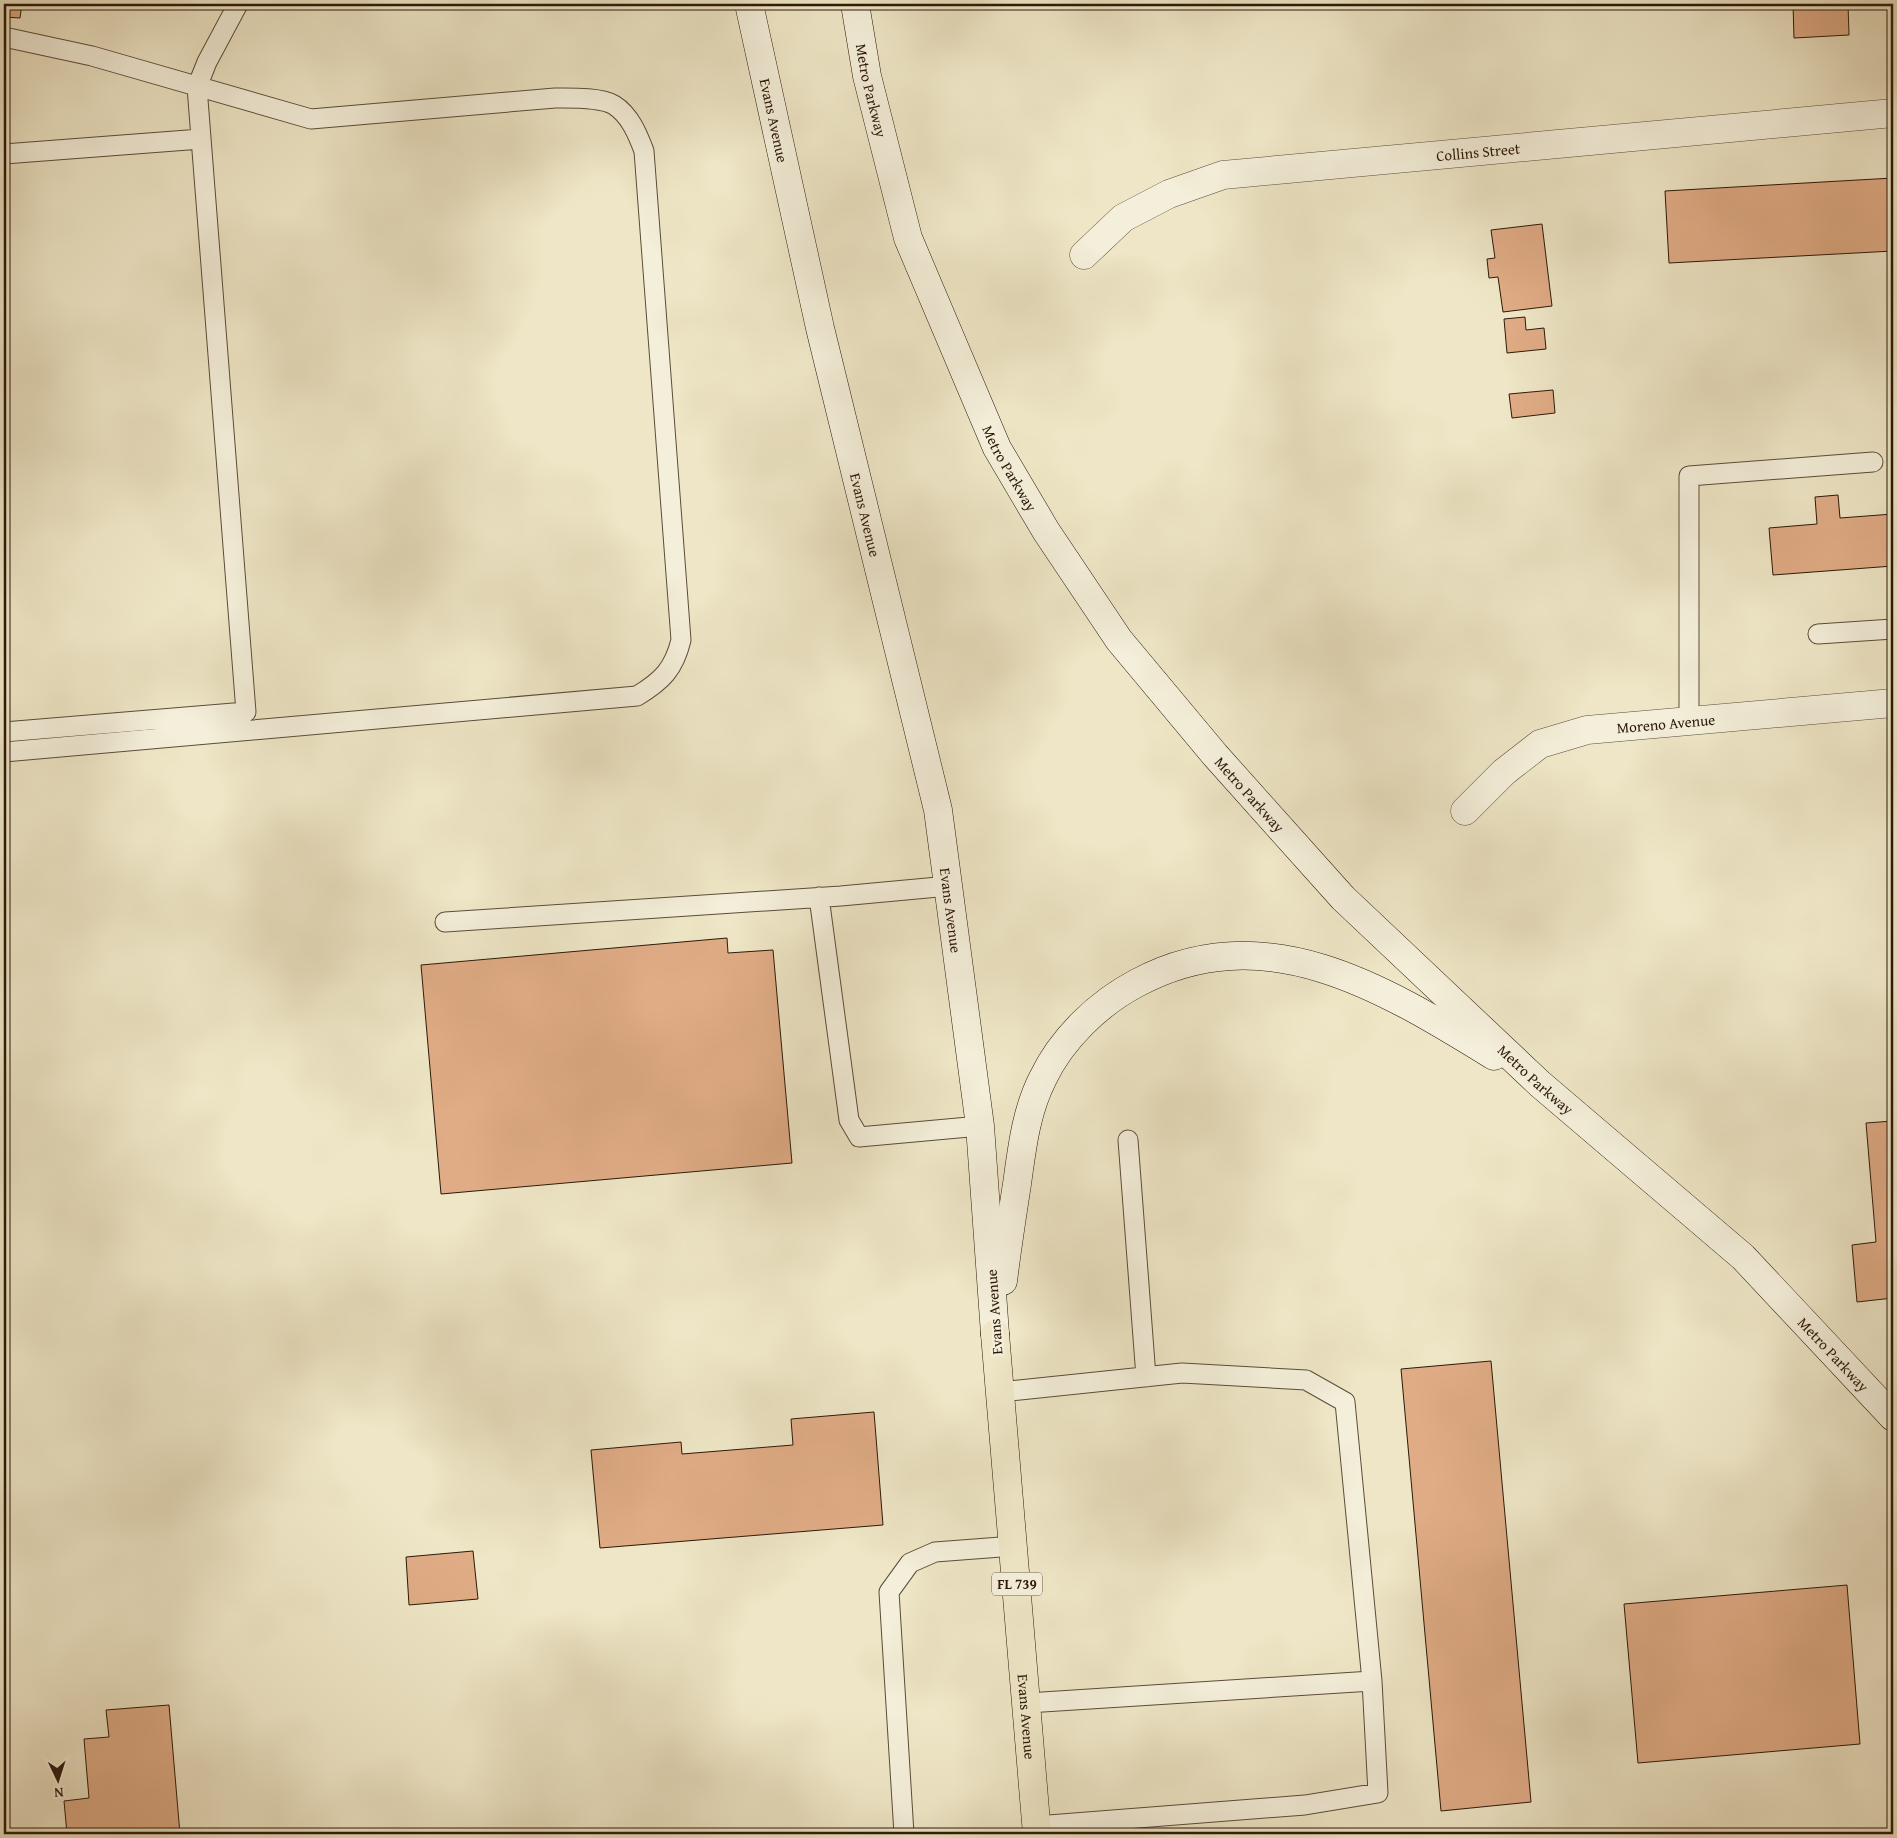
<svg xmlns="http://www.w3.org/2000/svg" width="1897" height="1838" font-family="'Gentium Book Plus',serif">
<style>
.building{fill:#e0ac86;stroke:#2c1909}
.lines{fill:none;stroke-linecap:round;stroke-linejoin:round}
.lane-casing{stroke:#5c4c38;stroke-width:21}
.street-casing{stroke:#5c4c38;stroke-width:29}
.secondary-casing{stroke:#2c1909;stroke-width:29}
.primary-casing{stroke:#2c1909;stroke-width:29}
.lane{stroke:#f4efda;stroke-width:19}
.street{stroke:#f4efda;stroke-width:28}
.secondary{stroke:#f4efda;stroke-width:28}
.primary{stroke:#eee6c6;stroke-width:28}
.labels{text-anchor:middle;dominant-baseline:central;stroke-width:4.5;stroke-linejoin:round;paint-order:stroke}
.shield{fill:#f4efda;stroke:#685948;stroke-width:1}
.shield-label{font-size:14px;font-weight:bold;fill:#2c1909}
.street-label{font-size:15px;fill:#2c1909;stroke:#f4efda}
</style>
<rect width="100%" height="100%" fill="#eee6c6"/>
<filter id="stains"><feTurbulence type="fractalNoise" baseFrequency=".004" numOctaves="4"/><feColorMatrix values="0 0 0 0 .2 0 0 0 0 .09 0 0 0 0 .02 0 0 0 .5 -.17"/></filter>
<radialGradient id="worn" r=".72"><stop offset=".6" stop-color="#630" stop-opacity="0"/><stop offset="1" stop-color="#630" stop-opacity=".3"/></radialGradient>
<path class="building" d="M4 4H22L20 18 4 17Z
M1793 4H1848L1849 35 1794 38Z
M1893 178V251L1669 263 1665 191Z
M1542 224 1552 306 1503 312 1498 277 1489 278 1487 259 1495 258 1491 230Z
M1525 317 1526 330 1544 328 1546 349 1507 353 1504 319Z
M1553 390 1555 413 1512 418 1509 394Z
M1838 495 1840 518 1893 514V566L1773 575 1769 528 1817 524 1815 497Z
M727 938 728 953 773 950 792 1163 441 1194 421 965Z
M1893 1121V1298L1857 1302 1852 1245 1876 1242 1866 1123Z
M1491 1361 1531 1802 1441 1811 1401 1369Z
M874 1412 883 1525 600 1548 591 1450 681 1442 682 1454 793 1445 791 1419Z
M473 1551 478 1599 409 1605 406 1557Z
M1847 1585 1860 1744 1638 1763 1624 1604Z
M169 1705 180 1834H67L64 1801 89 1798 84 1739 109 1737 106 1710Z"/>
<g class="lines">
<defs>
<path id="lane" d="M4 37 92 56 311 119 555 98C570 98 601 97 614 105 630 115 638 135 644 151L681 640C674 669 662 681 637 696L4 752
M4 154 201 139
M1818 634 1893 629
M1689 721V476L1873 462
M4 732 246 712 197 87 207 62 238 4
M819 897 849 1120 859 1137 980 1126
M445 922 841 896 949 886
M1128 1140 1146 1377
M1000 1392 1182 1373 1306 1380 1345 1402 1372 1681 1378 1793 1305 1805 1036 1826
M1027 1703 1372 1681
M904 1834 889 1592 910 1563 935 1552 1014 1546"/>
<g id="street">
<path id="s1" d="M1084 255 1123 218 1169 194 1223 175 1893 113"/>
<path id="s2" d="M1465 811 1504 772 1540 744 1587 730 1893 703"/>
</g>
<g id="secondary">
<path id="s3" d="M749 4 820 328 938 810 980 1126 995 1334"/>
<path id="s4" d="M855 4 867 76 908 238 997 448 1046 531 1119 640 1215 755 1343 898 1540 1084 1743 1257 1893 1417"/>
<path d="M1003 1281C1007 1249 1012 1216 1017 1184 1022 1148 1026 1111 1043 1078 1062 1038 1099 1003 1137 983 1265 914 1385 989 1494 1056"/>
</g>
<g id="primary">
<path id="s5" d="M995 1334 1037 1834"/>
</g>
</defs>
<use href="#lane" class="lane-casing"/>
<use href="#street" class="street-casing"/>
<use href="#secondary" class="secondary-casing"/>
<use href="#primary" class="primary-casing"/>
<use href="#lane" class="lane"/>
<use href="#street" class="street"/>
<use href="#secondary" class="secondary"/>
<use href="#primary" class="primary"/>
</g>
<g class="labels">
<rect class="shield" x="992" y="1572.5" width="50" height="23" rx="4"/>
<g class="shield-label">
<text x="1017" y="1584">FL 739</text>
</g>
<g class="street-label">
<text stroke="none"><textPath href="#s4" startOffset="88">Metro Parkway</textPath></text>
<text stroke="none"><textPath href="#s3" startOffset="119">Evans Avenue</textPath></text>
<text stroke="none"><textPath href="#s1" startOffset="419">Collins Street</textPath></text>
<text stroke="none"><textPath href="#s4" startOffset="492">Metro Parkway</textPath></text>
<text stroke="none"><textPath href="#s3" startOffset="524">Evans Avenue</textPath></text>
<text stroke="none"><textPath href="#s2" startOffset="229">Moreno Avenue</textPath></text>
<text stroke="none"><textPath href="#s4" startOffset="898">Metro Parkway</textPath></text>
<text stroke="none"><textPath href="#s3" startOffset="929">Evans Avenue</textPath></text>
<text stroke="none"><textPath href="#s4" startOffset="1302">Metro Parkway</textPath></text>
<text transform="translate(994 1312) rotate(-94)">Evans Avenue</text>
<text stroke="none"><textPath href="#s4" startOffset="1708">Metro Parkway</textPath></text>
<text stroke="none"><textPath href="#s5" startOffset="384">Evans Avenue</textPath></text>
</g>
</g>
<rect width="1897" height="1838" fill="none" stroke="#eee6c6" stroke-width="20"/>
<rect x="5" y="5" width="1887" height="1828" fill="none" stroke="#2c1909" stroke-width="2.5"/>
<rect x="10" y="10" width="1877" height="1818" fill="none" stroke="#2c1909"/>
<g transform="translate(58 1780) rotate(176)" stroke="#f4efda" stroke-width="4" paint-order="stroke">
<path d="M0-4L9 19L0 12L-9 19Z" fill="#2c1909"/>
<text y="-8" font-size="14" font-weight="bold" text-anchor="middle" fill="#2c1909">N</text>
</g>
<rect width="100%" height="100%" filter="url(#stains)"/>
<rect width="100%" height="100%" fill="url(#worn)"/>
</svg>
